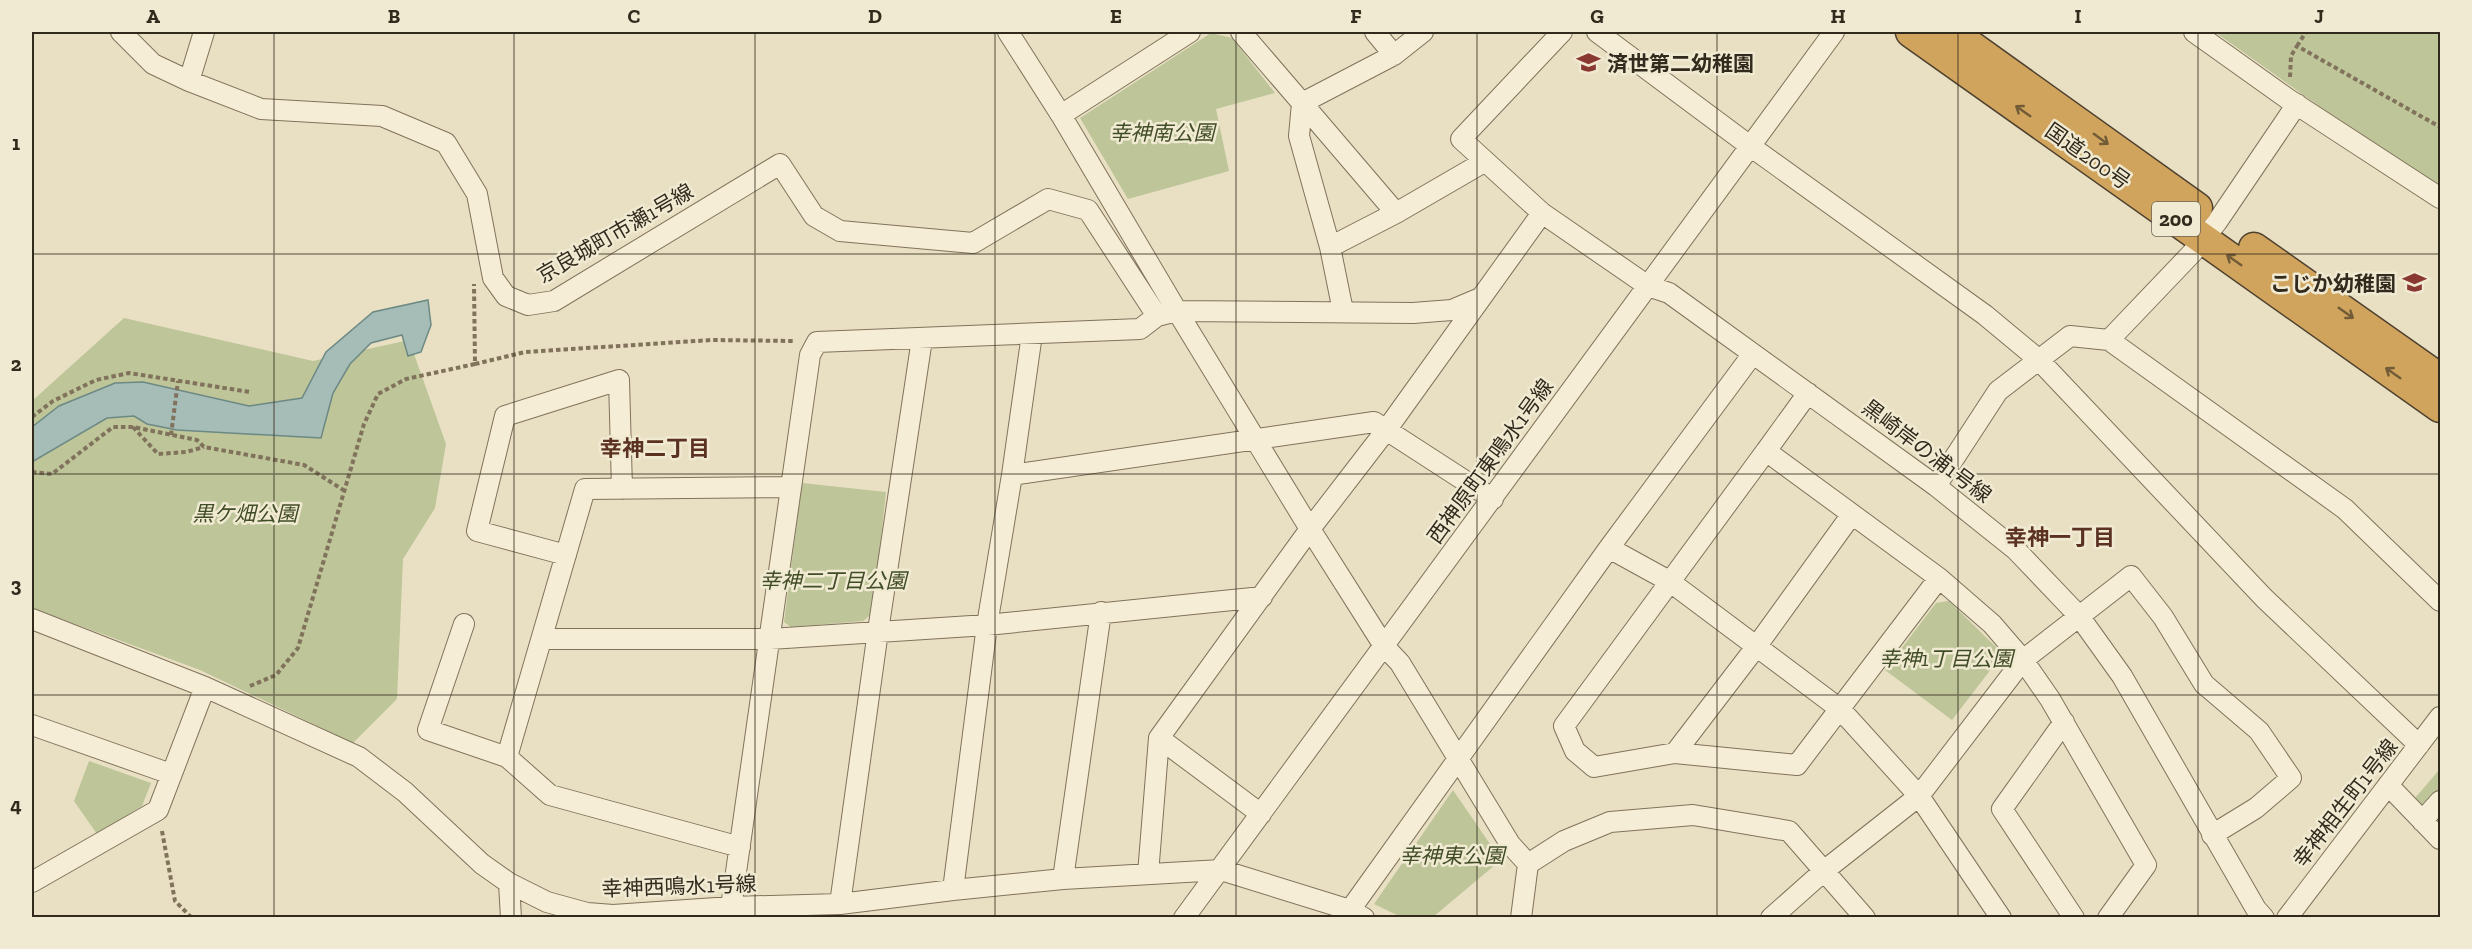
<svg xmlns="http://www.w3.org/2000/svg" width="2472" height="949" font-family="'Zilla Slab','Noto Sans JP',serif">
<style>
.green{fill:#bdc599}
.water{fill:#a5bcb7;stroke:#6d8984;stroke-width:1.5}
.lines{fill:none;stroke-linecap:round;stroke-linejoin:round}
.minor-casing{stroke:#81725c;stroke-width:22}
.highway-casing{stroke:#4f4130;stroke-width:33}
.path{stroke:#81725c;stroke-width:4;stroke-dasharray:4.5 3;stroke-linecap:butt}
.minor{stroke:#f5edd5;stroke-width:20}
.highway{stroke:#d0a45c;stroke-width:30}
.oneway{stroke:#725b37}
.grid{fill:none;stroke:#332a1e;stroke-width:1.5;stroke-opacity:0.55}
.labels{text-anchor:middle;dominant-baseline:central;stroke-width:5;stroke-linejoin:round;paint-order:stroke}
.shield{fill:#f1ead2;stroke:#6c6454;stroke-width:1.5}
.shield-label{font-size:20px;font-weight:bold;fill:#332a1e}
.poi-label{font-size:21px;font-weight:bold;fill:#332a1e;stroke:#f1ead2;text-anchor:start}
.park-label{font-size:21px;font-style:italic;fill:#414d27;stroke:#f1ead2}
.street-label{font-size:21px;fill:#332a1e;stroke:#f1ead2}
.neighbourhood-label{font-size:22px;font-weight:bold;fill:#5b3222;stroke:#f1ead2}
.neatline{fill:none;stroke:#332a1e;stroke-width:2}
.grid-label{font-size:20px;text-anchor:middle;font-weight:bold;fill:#332a1e}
</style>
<rect width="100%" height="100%" fill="#e9e0c3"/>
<path class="green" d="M2215 32H2440V186L2323 109Z
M1211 33 1232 38 1275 93 1216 109 1229 171 1128 199 1080 118Z
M124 318 313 361 409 340 446 444 435 508 403 559 397 699 353 743 200 670 32 608V401Z
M802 483 886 492 873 613 863 621 791 627 784 622Z
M1949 601 1998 649V660L1952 720 1885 670 1936 603Z
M89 761 151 783 142 806 97 834 74 801Z
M2440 769V824L2415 798Z
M1453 790 1501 860 1433 917H1401L1374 904Z"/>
<path class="water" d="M428 300 431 325 421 352 408 356 402 335 371 343 350 364 333 393 321 438 177 430 147 424 134 416 107 418 32 462V427L59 406 115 383 143 382 249 406 302 398 326 352 373 312Z"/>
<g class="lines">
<defs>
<path id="minor" d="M121 32 153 64 189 81 261 109 382 116 446 143 477 194 493 278 506 296 528 305 554 301 780 164 814 216 840 231 973 243 1048 199 1088 210 1157 316
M1008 32 1061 115 1177 311 1310 529 1384 646 1400 663 1510 844 1528 864
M1241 32 1302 103 1394 55 1423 32
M1375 32 1394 55
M1562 32 1461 139 1542 213 1648 286 1669 293 1936 486 2016 550 2079 616 2122 676 2256 909 2264 918
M1597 32 1750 146 1985 315 2038 359 2264 598 2419 745
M2194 32 2288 99 2440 198
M189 81 204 32
M1061 115 1190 32
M1330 247 1396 213 1484 162
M1343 311 1330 247 1299 136 1302 103 1396 213
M2109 340 2193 252 2217 222 2297 104
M1808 393 1766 451 1939 578 1992 624 2023 660 2050 699 2146 865 2108 918
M1766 451 1564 726 1575 751 1594 767 1675 753 1756 647 1852 514
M1012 475 1374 422 1493 499
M1936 486 1998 391 2070 336 2109 340 2345 509 2440 601
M1609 548 1669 581 1840 709 1919 796 2001 918
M566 555 477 531 505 416 619 380 622 489
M32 619 205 687 359 757 405 792 482 864 509 883 547 902 587 913 613 915 731 907 840 904 953 890 1063 879 1221 870 1350 910 1364 918
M464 624 428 730 507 757
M543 639H770L987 625 1262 597
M2064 722 2002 809 2074 918
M32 725 171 774
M1159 738 1261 814
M1675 753 1797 765 1939 578
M2388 785 2440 839
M2422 821 2440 801
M740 847 550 795 507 757 585 489 790 487
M1148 874 1159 738 1310 529 1387 429 1542 213
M1063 879 1101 612
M32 882 158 810 205 687
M509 883 511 918
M953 890 987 625 1012 475 1032 334
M840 904 878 631 922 339
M731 907 810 355 817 342 1140 329 1157 316 1177 311 1413 313 1452 310 1478 299
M1350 910 1609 548 1752 355
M1184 918 1834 32
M1521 918 1528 864 1564 841 1610 822 1693 815 1789 831 1865 918
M1771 918 1825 870 1919 796 2023 660 2131 576 2163 617 2204 684 2259 731 2291 778 2256 808 2212 835
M2287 918 2440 717"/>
<path id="highway" d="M1911 32 2440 407
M1951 32 2197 208
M2254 248 2440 379"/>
</defs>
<use href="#minor" class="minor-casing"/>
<use href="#highway" class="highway-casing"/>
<path class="path" d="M2297 46 2306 32
M2290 77 2291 56 2297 46 2440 127
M475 364 525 352 712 340 795 341
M32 417 53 401 96 380 129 373 250 392
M133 427 158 454 186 452 204 447
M171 435 178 381
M32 472 52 474 113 427H133L197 440 204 447 304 465 345 491
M250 686 276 675 298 648 364 424 378 394 406 379 475 364 474 284
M162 831 175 901 192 918"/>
<use href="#minor" class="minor"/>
<use href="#highway" class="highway"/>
</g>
<defs><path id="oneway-shaft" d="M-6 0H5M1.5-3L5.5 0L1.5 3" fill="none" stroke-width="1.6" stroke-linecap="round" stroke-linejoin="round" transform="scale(1.5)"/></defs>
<g class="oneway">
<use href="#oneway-shaft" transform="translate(2023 111) rotate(-145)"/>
<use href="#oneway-shaft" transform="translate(2101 139) rotate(36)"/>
<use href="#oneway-shaft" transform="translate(2234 260) rotate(-145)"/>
<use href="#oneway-shaft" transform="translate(2346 313) rotate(35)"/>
<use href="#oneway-shaft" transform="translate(2393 373) rotate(-145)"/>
</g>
<path class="grid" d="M274 32V918M514 32V918M755 32V918M995 32V918M1236 32V918M1477 32V918M1717 32V918M1958 32V918M2198 32V918M32 254H2440M32 474H2440M32 695H2440"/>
<defs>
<symbol id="school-bare" viewBox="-9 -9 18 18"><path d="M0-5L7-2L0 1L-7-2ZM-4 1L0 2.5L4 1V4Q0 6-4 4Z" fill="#8a3832" stroke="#f1ead2" stroke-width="2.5" paint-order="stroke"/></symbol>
</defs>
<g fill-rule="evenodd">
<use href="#school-bare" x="1572" y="46" width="33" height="33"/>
<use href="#school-bare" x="2398" y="266" width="33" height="33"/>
</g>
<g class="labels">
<rect class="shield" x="2152" y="202" width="48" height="34" rx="4.5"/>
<g class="shield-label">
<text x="2176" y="219">200</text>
</g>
<g class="poi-label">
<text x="1607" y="63">済世第二幼稚園</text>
<text x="2396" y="283" text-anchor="end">こじか幼稚園</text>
</g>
<g class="park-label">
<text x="1162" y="132">幸神南公園</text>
<text x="245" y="513">黒ケ畑公園</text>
<text x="833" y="580">幸神二丁目公園</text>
<text x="1946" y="658">幸神1丁目公園</text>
<text x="1452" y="855">幸神東公園</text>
</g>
<g class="street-label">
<text transform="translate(2088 156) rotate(35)">国道200号</text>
<text transform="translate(615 233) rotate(-30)">京良城町市瀬1号線</text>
<text transform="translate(1927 451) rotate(37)">黒崎岸の浦1号線</text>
<text transform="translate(1490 461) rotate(-54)">西神原町東鳴水1号線</text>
<text transform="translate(2345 803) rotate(-52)">幸神相生町1号線</text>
<text transform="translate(679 886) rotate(-2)">幸神西鳴水1号線</text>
</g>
<g class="neighbourhood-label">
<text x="655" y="448">幸神二丁目</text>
<text x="2060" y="537">幸神一丁目</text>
</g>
</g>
<rect width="2472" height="949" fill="none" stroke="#f1ead2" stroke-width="66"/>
<rect x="33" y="33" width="2406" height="883" class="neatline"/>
<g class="grid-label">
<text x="153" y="23">A</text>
<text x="394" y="23">B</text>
<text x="634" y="23">C</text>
<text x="875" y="23">D</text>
<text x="1116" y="23">E</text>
<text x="1356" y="23">F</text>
<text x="1597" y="23">G</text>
<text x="1838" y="23">H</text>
<text x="2078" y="23">I</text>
<text x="2319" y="23">J</text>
<text x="16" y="150">1</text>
<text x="16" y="371">2</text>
<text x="16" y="592">3</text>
<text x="16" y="812">4</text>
</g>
</svg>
